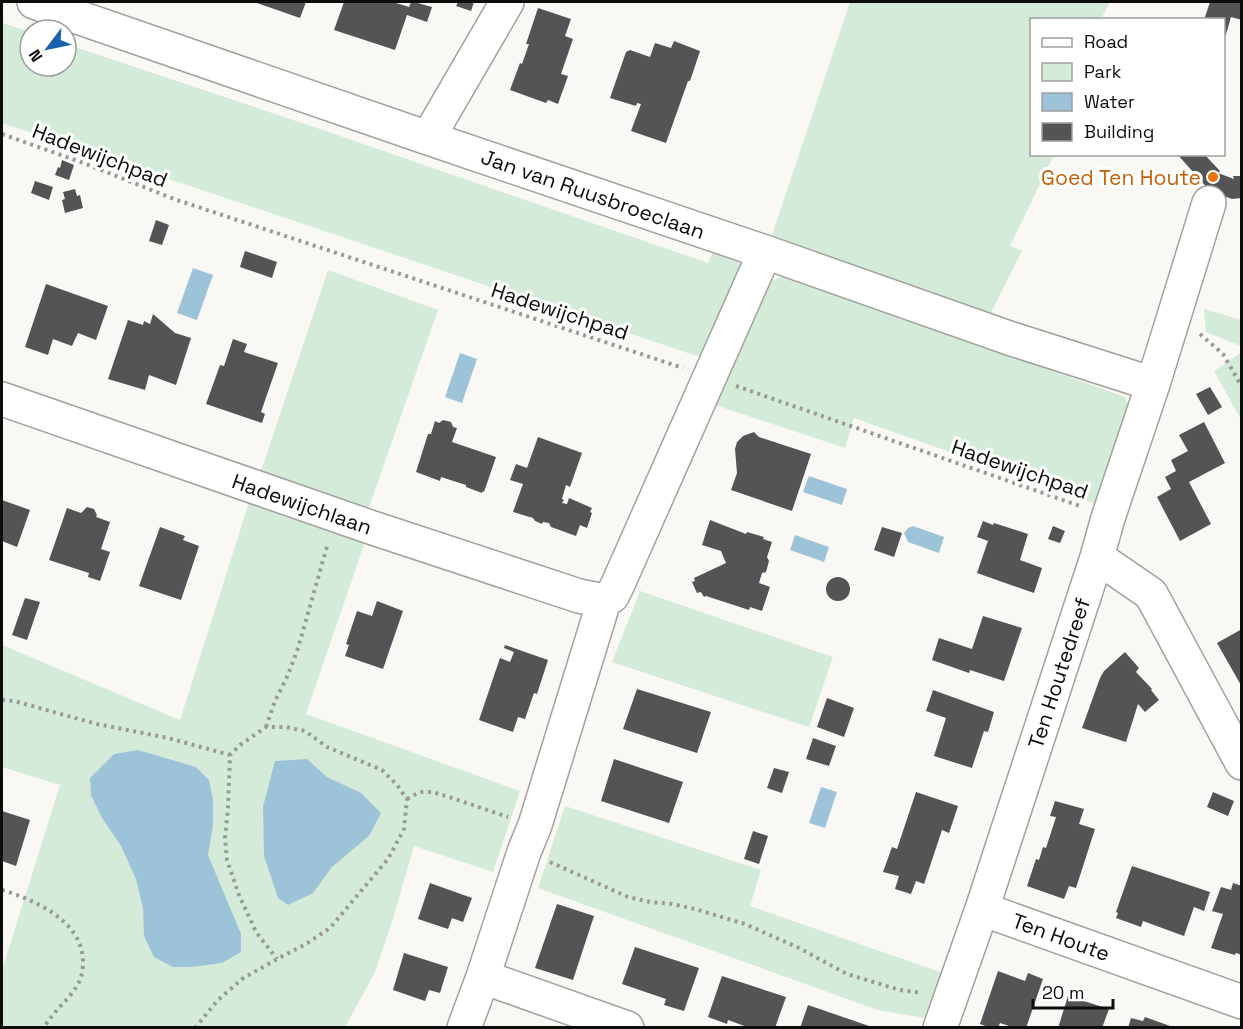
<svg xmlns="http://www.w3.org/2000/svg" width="1243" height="1029" font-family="'Space Grotesk',sans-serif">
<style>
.green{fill:#d5ebda}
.water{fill:#9dc3d9}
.building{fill:#545457}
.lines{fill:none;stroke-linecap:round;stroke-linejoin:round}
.minor-casing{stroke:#a2a19e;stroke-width:36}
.path{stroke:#9a9997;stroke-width:4;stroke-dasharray:3 4.5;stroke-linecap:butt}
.minor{stroke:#fff;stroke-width:33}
.food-dot{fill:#e8710a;stroke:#fff;stroke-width:2}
.labels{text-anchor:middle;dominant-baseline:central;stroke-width:6;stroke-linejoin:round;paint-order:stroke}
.street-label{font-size:21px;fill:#0d0d0c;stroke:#fff}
.food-label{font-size:21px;fill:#c56008;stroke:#fff;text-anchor:end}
</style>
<rect width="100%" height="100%" fill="#f9f8f4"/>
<path class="green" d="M850 2H1110L1101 19 1032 20V154L1054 155 1010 246 1022 251 991 313 841 263 770 241Z
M2 23 30 32V66H66V44L317 128 708 263 714 249 732 253 740 265 742 270 706 359 2 123Z
M328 270 438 310 367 513 260 474Z
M785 275 1125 397 1131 412 1102 506 854 418 845 448 712 404 760 291 772 281Z
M1204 309 1241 320V346L1206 332Z
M1241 353V420L1214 371Z
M251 496 367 536 306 714 520 791 493 872 414 846 393 919 375 972 345 1027H2V970L60 785 2 767V645L180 720Z
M640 591 833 657 809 727 612 662Z
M565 806 761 870 750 906 943 973 925 1018 878 1010 538 888Z"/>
<path class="water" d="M193 268 213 275 197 320 177 313Z
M460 353 477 359 462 403 445 397Z
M809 476 847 489 842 505 803 492Z
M913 526 944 537 939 553 908 542 904 533 908 528Z
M795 535 829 547 824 562 790 550Z
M138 750 196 767 209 780 213 800V825L208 855 241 934V952L222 963 191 967H173L154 957 144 936 143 908 136 879 121 846 102 818 91 795 90 778 114 754Z
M307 759 327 777 361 793 381 813 369 836 332 867 313 893 288 905 278 898 264 856 263 807 275 761Z
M821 787 837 792 825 828 809 823Z"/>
<path class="building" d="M254 2H306L300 18Z
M344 2H393L409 7 411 2H414L432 7 427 22 407 15 395 50 334 30Z
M458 2H474L471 11 456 6Z
M1210 2H1242V20L1231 17 1224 41V20H1204Z
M538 8 571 19 565 36 573 39 561 74 568 76 558 104 548 100 546 103 510 90 520 63 522 64 529 44H526Z
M674 41 700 51 690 81H688L666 143 631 131 641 104 637 103 636 106 610 98 626 52 630 50 650 57 655 43 671 48Z
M1177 154H1204L1220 171 1218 173 1234 179 1233 176H1242V198L1232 199 1210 191Z
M62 160 74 165 69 180 55 175 58 167 60 168Z
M35 181 53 187 49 200 31 193Z
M75 189 77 196 80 195 83 208 65 213 62 200 65 199 63 192Z
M156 220 169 225 162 245 149 241Z
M245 251 277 262 272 278 240 267Z
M46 284 108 306 96 340 78 333 72 346 53 339 48 355 25 347Z
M153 314 175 333 191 338 176 385 149 375 145 390 108 379 128 320 143 325 144 321 150 324Z
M233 339 247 344 244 352 278 363 261 412 265 414 262 423 206 404 220 365 224 366Z
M1210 387 1222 407 1208 415 1196 394Z
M443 420 451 422 453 427 457 428 452 442 496 457 484 492 483 491 482 493 466 487V485L441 477 440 481 416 472 428 434H431L435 421 439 423Z
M1204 422 1225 463 1189 482 1211 524 1180 541 1157 497 1171 489 1165 477 1176 471 1171 460 1188 451 1179 435Z
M754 432 759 437 811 454 792 511 731 490 737 473 735 449 737 442 743 436Z
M538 437 582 453 570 487 566 485 562 499 564 500 562 503 567 504 569 498 592 508 590 512 592 513 587 528 580 525 576 536 551 527 549 523 543 522 542 524 535 521 533 518 513 512 523 484 510 480 516 464 527 468Z
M2 500 30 510 17 547 2 541Z
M87 507 94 509 97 515 96 517 110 522 101 549 110 552 100 581 88 577 89 573 49 560 67 508 81 513Z
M710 520 746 534 747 532 764 537 763 539 772 542 767 557 769 561 766 572 762 573 759 583 770 587 762 611 750 607 749 610 706 596 704 597 701 592 697 593 692 582 695 581 694 578 726 563 721 551 702 545Z
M983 521 993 525 994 523 1028 534 1020 560 1042 568 1034 593 977 573 988 541 977 537Z
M1053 526 1065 531 1060 543 1048 539Z
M160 527 185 536 183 540 199 546 181 600 139 586Z
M882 527 902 533 894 557 874 550Z
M826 589a12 12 0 1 1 24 0a12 12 0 1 1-24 0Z
M25 598 40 602 27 640 12 635Z
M377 601 403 611 383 669 345 656 349 645 346 644 357 611 372 616Z
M983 616 1022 628 1004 681 970 670 969 673 932 660 939 638 972 649Z
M1242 629V687L1217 643Z
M505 645 548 660 537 694 534 693 525 719 518 717 513 732 479 720 500 658 510 662 514 652 504 648Z
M1125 652 1139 668 1136 672 1152 689 1151 690 1159 700 1145 712 1138 704 1126 742 1082 728 1100 678 1104 671Z
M637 689 711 712 697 753 623 729Z
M933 690 994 712 988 732 984 731 972 768 934 756 946 718 926 711Z
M827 698 854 708 844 737 817 727Z
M813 738 836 746 829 766 806 759Z
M614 759 683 782 669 823 601 801Z
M774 768 789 772 782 793 767 788Z
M916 792 958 806 949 833 942 830 924 884 916 881 911 894 895 889 899 876 883 872 892 847 897 849Z
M1213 792 1234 801 1228 816 1207 807Z
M1055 801 1084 809 1079 824 1095 829 1076 888 1069 886 1064 899 1027 886 1036 859 1039 860 1043 847 1046 848 1056 817 1050 816Z
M2 811 30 820 16 866 2 861Z
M753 831 768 836 759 864 744 859Z
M1132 866 1210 892 1204 911 1194 907 1184 936 1143 921 1141 927 1116 918 1118 913 1116 912Z
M430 883 472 898 463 922 452 918 448 929 418 919Z
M1233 883 1242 886V955L1236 953 1235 955 1211 948 1223 914 1212 911 1221 887 1231 890Z
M557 904 594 916 573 980 535 968Z
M635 947 699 968 684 1011 664 1005 666 999 622 984Z
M404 953 448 967 440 993 429 990 425 1001 393 990Z
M998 971 1025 981 1028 973 1043 979 1026 1028H1015L1000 1023 998 1028H991L980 1024Z
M722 976 786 997 775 1028H750L728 1020 727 1024 708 1017Z
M1068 996 1109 1009 1102 1028H1058Z
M808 1005 872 1027V1028H800Z
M1145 1017 1173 1027V1028H1128L1131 1018 1143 1021Z"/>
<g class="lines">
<defs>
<path id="minor" d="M34 2 428 138 765 252 1009 338 1153 384
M428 138 507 2
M2 399 370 527 579 596 604 601
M1097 557 1151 594 1242 763
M982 909 1242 1002
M483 977 627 1028
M464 1028 483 977 524 852 535 825 604 601 612 596 618 584 765 252
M940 1028 982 909 1097 557 1108 518 1153 384 1209 203"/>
</defs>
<use href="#minor" class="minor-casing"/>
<path class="path" d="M2 134 81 162 174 199 683 368
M1200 334 1223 354 1242 387
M736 386 1083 507
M2 700 14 701 97 724 168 738 230 755
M266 727 275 701 288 675 298 648 328 543
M407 799 414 795 422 792H432L446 796 508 817
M550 862 628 897 650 902 672 904 695 909 745 924 799 948 847 974 900 990 922 993
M2 890C35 900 83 921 83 962 83 969 82 977 78 984 69 1000 53 1011 44 1028
M195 1028 217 1001 242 979 277 959 306 944 330 928 388 859 404 829 407 799 397 785 382 770 327 747 305 731 286 727H266L240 745 230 755 228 808 225 838 227 860 239 895 256 932 277 959"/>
<use href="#minor" class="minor"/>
</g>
<circle class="food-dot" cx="1213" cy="177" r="6"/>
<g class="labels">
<g class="street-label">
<text transform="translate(100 155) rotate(21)">Hadewijchpad</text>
<text transform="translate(593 194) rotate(19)">Jan van Ruusbroeclaan</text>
<text transform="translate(560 311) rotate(18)">Hadewijchpad</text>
<text transform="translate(1020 469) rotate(19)">Hadewijchpad</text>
<text transform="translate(302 504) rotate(19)">Hadewijchlaan</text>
<text transform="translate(1059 673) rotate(-72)">Ten Houtedreef</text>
<text transform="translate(1061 937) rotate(20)">Ten Houte</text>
</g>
<g class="food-label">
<text x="1201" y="177">Goed Ten Houte</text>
</g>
</g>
<rect width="1243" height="1029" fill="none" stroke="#0d0d0c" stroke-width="6"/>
<rect x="1030" y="18" width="195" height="138" fill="#ffffff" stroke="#9e9e9e" stroke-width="1.5"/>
<rect x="1042" y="38" width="30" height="9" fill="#ffffff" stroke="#9e9e9e" stroke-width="1.5"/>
<text x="1084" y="48" font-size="18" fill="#0d0d0c">Road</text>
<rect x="1042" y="63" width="30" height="18" fill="#d5ebda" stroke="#9e9e9e" stroke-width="1.5"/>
<text x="1084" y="78" font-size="18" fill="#0d0d0c">Park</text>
<rect x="1042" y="93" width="30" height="18" fill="#9dc3d9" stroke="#9e9e9e" stroke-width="1.5"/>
<text x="1084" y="108" font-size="18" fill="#0d0d0c">Water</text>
<rect x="1042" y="123" width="30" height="18" fill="#545457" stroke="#9e9e9e" stroke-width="1.5"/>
<text x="1084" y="138" font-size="18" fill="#0d0d0c">Building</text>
<g transform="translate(48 48) rotate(238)"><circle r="28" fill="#ffffff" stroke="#9e9e9e" stroke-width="1.5"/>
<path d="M0-4.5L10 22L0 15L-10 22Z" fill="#1a61b0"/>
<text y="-9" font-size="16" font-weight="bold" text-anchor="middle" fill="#0d0d0c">N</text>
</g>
<path d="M1033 999v9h80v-9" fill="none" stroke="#0d0d0c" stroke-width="3"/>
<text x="1042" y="999" font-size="18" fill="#0d0d0c" stroke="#ffffff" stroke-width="4.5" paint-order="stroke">20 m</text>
</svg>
